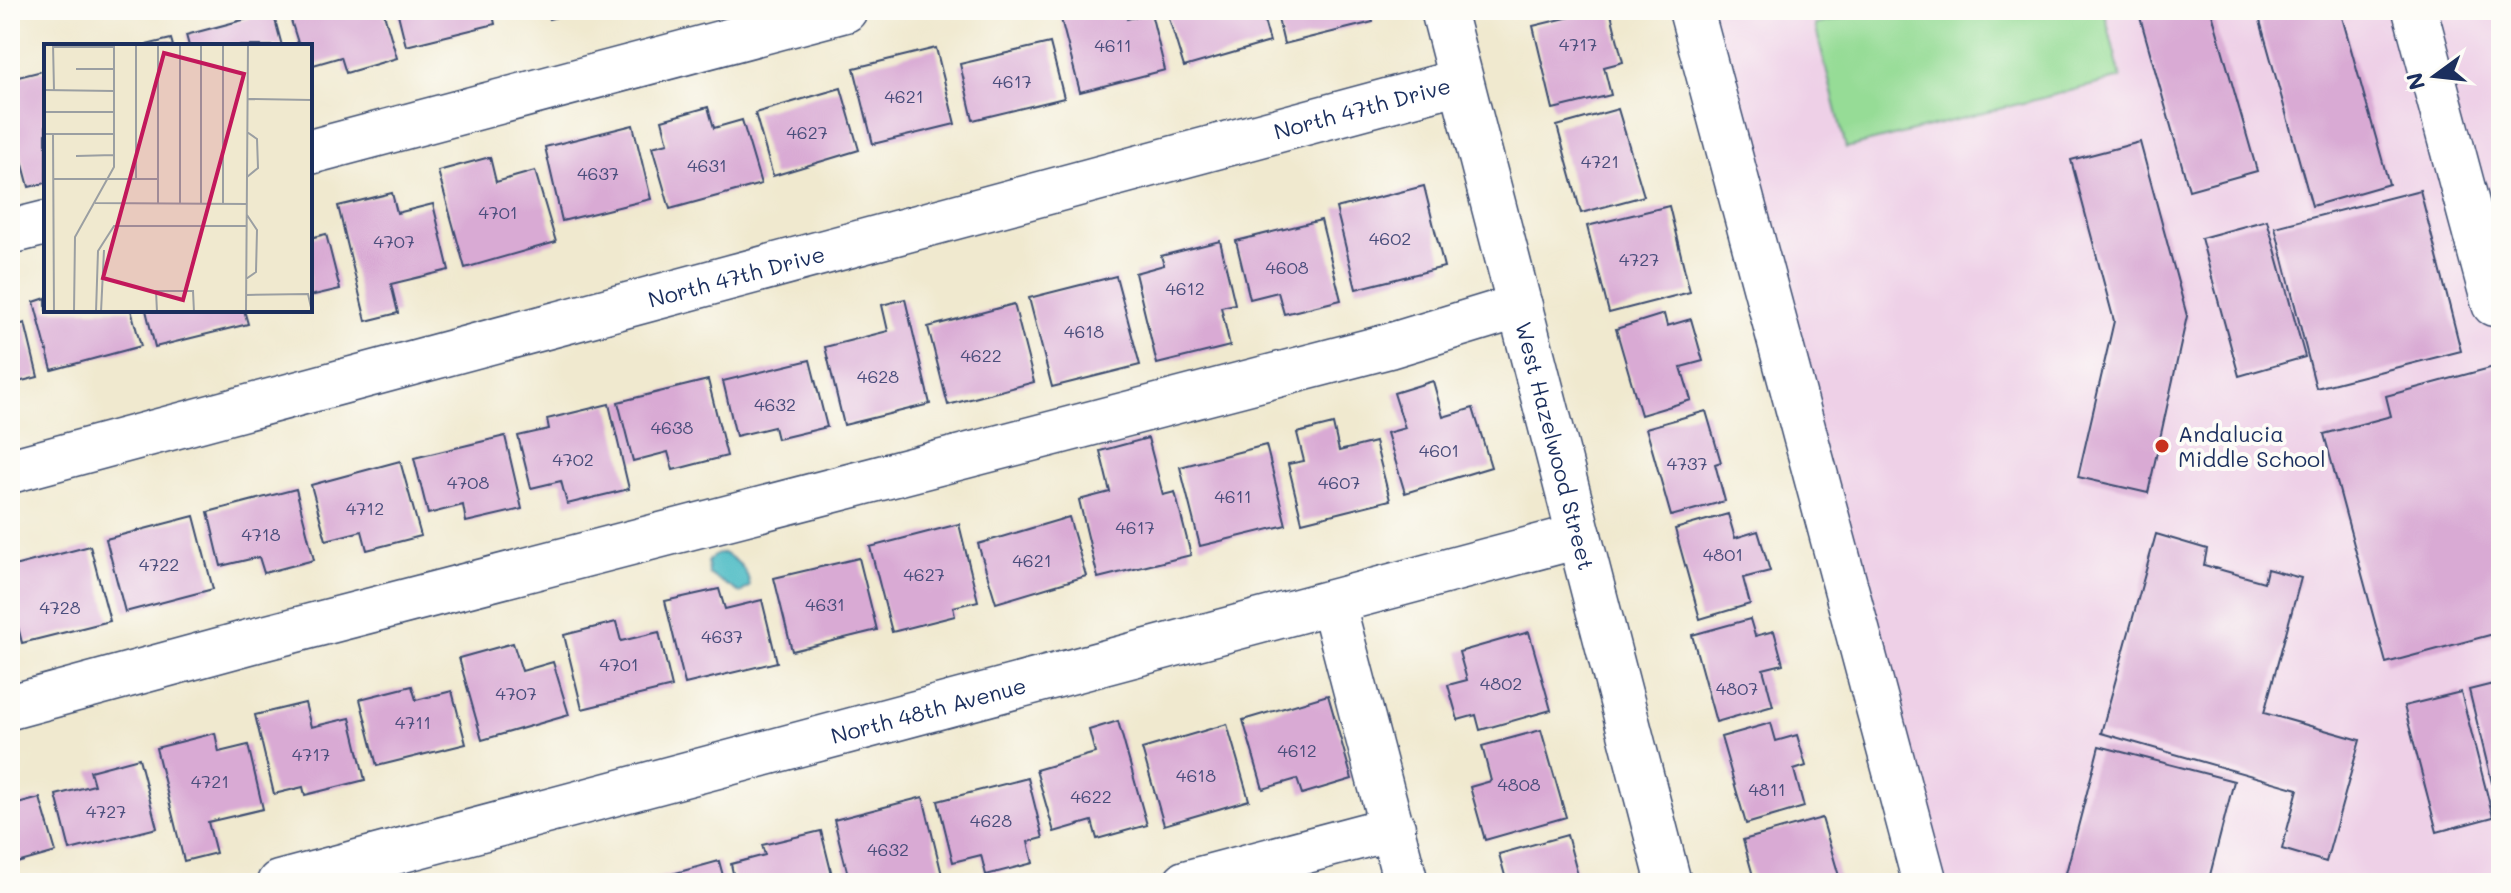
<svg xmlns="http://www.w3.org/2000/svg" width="2511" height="893" font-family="Mali,sans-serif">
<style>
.built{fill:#eed0e7}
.green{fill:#96dc96;stroke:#58867a;stroke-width:2}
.water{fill:#4ebcc5;stroke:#347692;stroke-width:2}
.building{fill:#d9aad4}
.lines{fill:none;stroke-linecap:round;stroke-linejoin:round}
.minor-casing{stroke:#3b4b6f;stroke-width:47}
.minor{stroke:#fff;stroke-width:44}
.poi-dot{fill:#c8321e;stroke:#fdfcf7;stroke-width:3}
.labels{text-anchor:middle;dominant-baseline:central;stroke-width:8;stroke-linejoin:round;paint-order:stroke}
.number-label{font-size:18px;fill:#4a4e7c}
.street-label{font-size:22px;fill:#1b2f5e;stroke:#fdfcf7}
.poi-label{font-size:22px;fill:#1b2f5e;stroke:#fdfcf7;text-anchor:start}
.inset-road{fill:none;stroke:#9b9fa2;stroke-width:2}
.view{fill:#c2185b;fill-opacity:0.15;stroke:#c2185b;stroke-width:4}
.inset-edge{fill:none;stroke:#1b2f5e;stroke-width:4}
</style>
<rect width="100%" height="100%" fill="#fdfcf7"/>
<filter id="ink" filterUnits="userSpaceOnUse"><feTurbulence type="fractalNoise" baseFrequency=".0125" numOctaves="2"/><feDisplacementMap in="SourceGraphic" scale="16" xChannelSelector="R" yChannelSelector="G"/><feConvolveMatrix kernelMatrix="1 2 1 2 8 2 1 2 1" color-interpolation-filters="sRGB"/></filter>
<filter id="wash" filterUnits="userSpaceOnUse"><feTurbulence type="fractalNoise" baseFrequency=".006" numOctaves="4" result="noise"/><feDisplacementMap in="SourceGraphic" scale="32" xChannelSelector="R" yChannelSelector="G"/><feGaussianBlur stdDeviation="1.8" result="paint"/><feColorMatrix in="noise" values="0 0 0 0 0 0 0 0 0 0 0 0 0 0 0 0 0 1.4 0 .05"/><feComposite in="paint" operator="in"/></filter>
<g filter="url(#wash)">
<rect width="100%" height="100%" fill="#f0e9cf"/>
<path class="built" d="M1705 10H2501V883H1939Z"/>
<path class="green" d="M1873 10H2104L2121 78 1846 148 1815 25Z"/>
<path class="water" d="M723 553C738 560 748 570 750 586L740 593 709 574 708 561 715 555Z"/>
<g id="blocks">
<path class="building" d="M302 10H383L397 58 346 73 341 57 310 66V46H299L289 14Z
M397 10H492L495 24 406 46Z
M547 10H580L581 11 549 19Z
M1094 10H1125L1127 19 1151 13 1165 70 1080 92 1061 19Z
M1185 10H1261L1270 42 1184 67 1168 15Z
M1276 10H1370L1373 22 1284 44Z
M1599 10H1610L1623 62 1604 67 1611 95 1553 109 1533 26Z
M2138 10H2211L2257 171 2189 190Z
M2257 10H2340L2389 184 2312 206Z
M273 12 282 46H189L186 35Z
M171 39 173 46H147L146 45Z
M1050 43 1064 98 973 120 960 64Z
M936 48 955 124 873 144 854 68Z
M46 70V183L29 187 17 142 10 144V79Z
M841 88 859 150 773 176 755 113Z
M708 107 714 128 742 120 761 184 670 209 652 147 668 143 662 120Z
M1618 109 1644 196 1581 213 1557 126Z
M633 125 651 199 562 221 545 147Z
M2140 142 2187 316 2148 493 2078 477 2114 321 2071 160Z
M490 157 496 182 535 171 556 242 465 268 438 171Z
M1424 186 1444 267 1356 289 1336 208Z
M2420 190 2461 351 2316 388 2275 227Z
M392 193 397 213 433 204 449 270 391 284 398 313 366 321 338 206Z
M1669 206 1690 292 1609 313 1587 226Z
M1321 220 1341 300 1284 314 1278 292 1250 299 1236 241Z
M2267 220 2305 357 2239 376 2201 238Z
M326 234 340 289 310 296V238Z
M1220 241 1235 304 1221 307 1230 346 1157 364 1135 273 1164 265 1161 256Z
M1116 276 1140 365 1052 387 1029 298Z
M46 298V310H131L141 346 52 370 34 302Z
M905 299 930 404 844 425 825 347 888 331 882 305Z
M1014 304 1034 382 948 405 928 327Z
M146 310H244L248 324 155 347Z
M1664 314 1667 326 1691 319 1703 361 1681 367 1691 400 1641 415 1616 329Z
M25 323 38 377 10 384V327Z
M810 360 827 427 777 439 774 427 736 436 723 381Z
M2501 365V632L2386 663 2324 434 2391 416 2386 396Z
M708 380 727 456 673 470 668 452 633 461 618 402Z
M1433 381 1443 417 1473 408 1491 467 1405 493 1387 433 1405 428 1394 393Z
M609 404 629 489 567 504 561 481 531 488 518 436 549 429 547 419Z
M1706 411 1721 462 1715 464 1725 501 1671 516 1646 428Z
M1333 424 1339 451 1375 442 1390 500 1302 522 1288 464 1304 461 1297 433Z
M505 436 522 509 466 522 463 505 428 514 414 458Z
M1148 438 1163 495 1175 492 1191 555 1098 578 1079 500 1110 492 1100 451Z
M1266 445 1286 525 1200 546 1180 467Z
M400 461 421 536 367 550 362 531 326 540 311 485Z
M296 489 314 560 264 573 259 557 221 566 208 512Z
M1728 514 1735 538 1758 531 1770 571 1743 578 1750 604 1700 619 1675 529Z
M194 516 213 589 125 612 106 539Z
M1069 517 1086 576 996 603 978 544Z
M959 524 978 601 953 607 955 616 892 632 870 547Z
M2156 534 2207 549 2204 565 2264 582 2267 569 2301 578 2264 713 2360 740 2326 862 2282 849 2298 789 2101 733Z
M90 546 110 621 22 643 10 594V567Z
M859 558 877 630 792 651 774 578Z
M719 589 725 609 762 600 777 662 685 684 665 601Z
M1750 619 1755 636 1774 631 1783 664 1763 669 1773 706 1716 722 1692 635Z
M616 622 621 641 659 632 672 687 582 709 564 635Z
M1529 632 1551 710 1480 730 1476 715 1458 720 1448 685 1467 680 1459 652Z
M513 643 522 671 553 662 569 715 482 740 459 658Z
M2501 682V793L2495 795 2469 690Z
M412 686 416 700 452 691 466 744 377 766 360 699Z
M2461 692 2493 817 2437 832 2404 706Z
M1328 695 1352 779 1302 794 1297 779 1263 789 1243 720Z
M305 703 311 727 350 718 365 780 305 795 303 787 274 794 255 715Z
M1118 721 1147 825 1097 839 1092 821 1054 832 1036 770 1095 753 1089 730Z
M1771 723 1776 741 1797 735 1806 766 1794 770 1804 807 1746 824 1721 737Z
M1227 724 1249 800 1164 825 1142 749Z
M1541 730 1566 817 1485 840 1470 787 1491 781 1482 746Z
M215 733 219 752 248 745 263 809 208 822 216 853 184 861 156 748Z
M2099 746 2234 781 2208 883H2105L2066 873Z
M139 758 157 828 70 850 56 795 94 785 90 771Z
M1028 778 1043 838 1028 842 1033 863 986 875 981 855 953 862 938 801Z
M923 797 944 883H877L876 878 850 883 834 820Z
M40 798 56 852 10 865V806Z
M1822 818 1841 883H1755L1743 840Z
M821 831 834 883H735L731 864 765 855 762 845Z
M1567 835 1580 883H1507L1499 854Z
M719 861 725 883H643V882Z"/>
</g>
</g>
<g filter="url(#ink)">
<use href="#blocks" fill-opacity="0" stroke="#3b4b6f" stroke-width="2"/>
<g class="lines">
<defs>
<g id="minor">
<path id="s1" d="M1443 10 1669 883"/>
<path d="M1691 10 1925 883"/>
<path d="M2415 10 2494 304 2501 302"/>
<path d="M310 152 845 10"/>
<path d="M10 232 46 223"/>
<path id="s2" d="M10 471 1461 81"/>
<path d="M1333 604 1406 883"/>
<path d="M10 707 249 642 1389 346 1520 306"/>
<path id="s3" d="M279 883 1579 536"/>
<path d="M1185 883 1393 828"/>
</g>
</defs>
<use href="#minor" class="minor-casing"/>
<use href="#minor" class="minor"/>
</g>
</g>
<circle class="poi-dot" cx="2162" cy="446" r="8"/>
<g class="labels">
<g class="number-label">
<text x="1578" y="44">4717</text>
<text x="1113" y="45">4611</text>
<text x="1012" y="81">4617</text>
<text x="904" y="96">4621</text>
<text x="807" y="132">4627</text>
<text x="1600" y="161">4721</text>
<text x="707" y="165">4631</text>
<text x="598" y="173">4637</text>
<text x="498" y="212">4701</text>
<text x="1390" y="238">4602</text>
<text x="394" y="241">4707</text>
<text x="1639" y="259">4727</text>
<text x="1287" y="267">4608</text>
<text x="1185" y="288">4612</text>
<text x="1084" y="331">4618</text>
<text x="981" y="355">4622</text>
<text x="878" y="376">4628</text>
<text x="775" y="404">4632</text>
<text x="672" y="427">4638</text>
<text x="1439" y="450">4601</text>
<text x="573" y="459">4702</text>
<text x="1687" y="463">4737</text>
<text x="468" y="482">4708</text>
<text x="1339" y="482">4607</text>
<text x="1233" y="496">4611</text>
<text x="365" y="508">4712</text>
<text x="1135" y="527">4617</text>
<text x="261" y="534">4718</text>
<text x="1723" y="554">4801</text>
<text x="1032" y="560">4621</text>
<text x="159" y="564">4722</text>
<text x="924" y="574">4627</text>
<text x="825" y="604">4631</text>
<text x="60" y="607">4728</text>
<text x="722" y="636">4637</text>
<text x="619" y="664">4701</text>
<text x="1501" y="683">4802</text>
<text x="1737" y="688">4807</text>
<text x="516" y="693">4707</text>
<text x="413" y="722">4711</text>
<text x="1297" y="750">4612</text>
<text x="311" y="754">4717</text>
<text x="1196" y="775">4618</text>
<text x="210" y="781">4721</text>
<text x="1519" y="784">4808</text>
<text x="1767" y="789">4811</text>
<text x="1091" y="796">4622</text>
<text x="106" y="811">4727</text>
<text x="991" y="820">4628</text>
<text x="888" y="849">4632</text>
</g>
<g class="street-label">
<text stroke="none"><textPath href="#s2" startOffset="1400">North 47th Drive</textPath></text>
<text stroke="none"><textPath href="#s2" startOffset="752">North 47th Drive</textPath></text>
<text stroke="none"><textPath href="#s1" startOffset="450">West Hazelwood Street</textPath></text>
<text stroke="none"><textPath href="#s3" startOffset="672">North 48th Avenue</textPath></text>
</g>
<g class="poi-label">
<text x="2178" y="433">Andalucia<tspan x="2178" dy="25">Middle School</tspan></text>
</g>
</g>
<g transform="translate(44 44)">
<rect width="268" height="268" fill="#f0e9cf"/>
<path class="inset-road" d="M9 0 10 46M157 0V160M179 0V160M9 3H70M32 25H70M0 46 70 47M204 55 268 56M0 68H70M203 88 213 95 214 124 203 133M0 90H70M9 90 10 268M32 112 70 111M10 135H114M92 135V0M51 159 202 160M114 159V0M136 159V0M202 235 212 228 213 186 203 171M202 251 264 250 268 268M30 268 31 193 70 123V0M52 268 54 207 70 182H202M57 268 60 206M113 268 112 247H149L150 268M202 268 204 0"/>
<path class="view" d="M120 9 200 30 139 256 59 234Z"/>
<rect width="268" height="268" class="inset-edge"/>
</g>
<rect width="2511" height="893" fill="none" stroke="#fdfcf7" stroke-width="40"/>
<g transform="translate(2435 76) rotate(255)" stroke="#fdfcf7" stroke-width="6" paint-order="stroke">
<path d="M0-6L14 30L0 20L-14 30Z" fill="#1b2f5e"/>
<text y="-12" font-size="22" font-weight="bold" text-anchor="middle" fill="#1b2f5e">N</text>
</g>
</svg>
